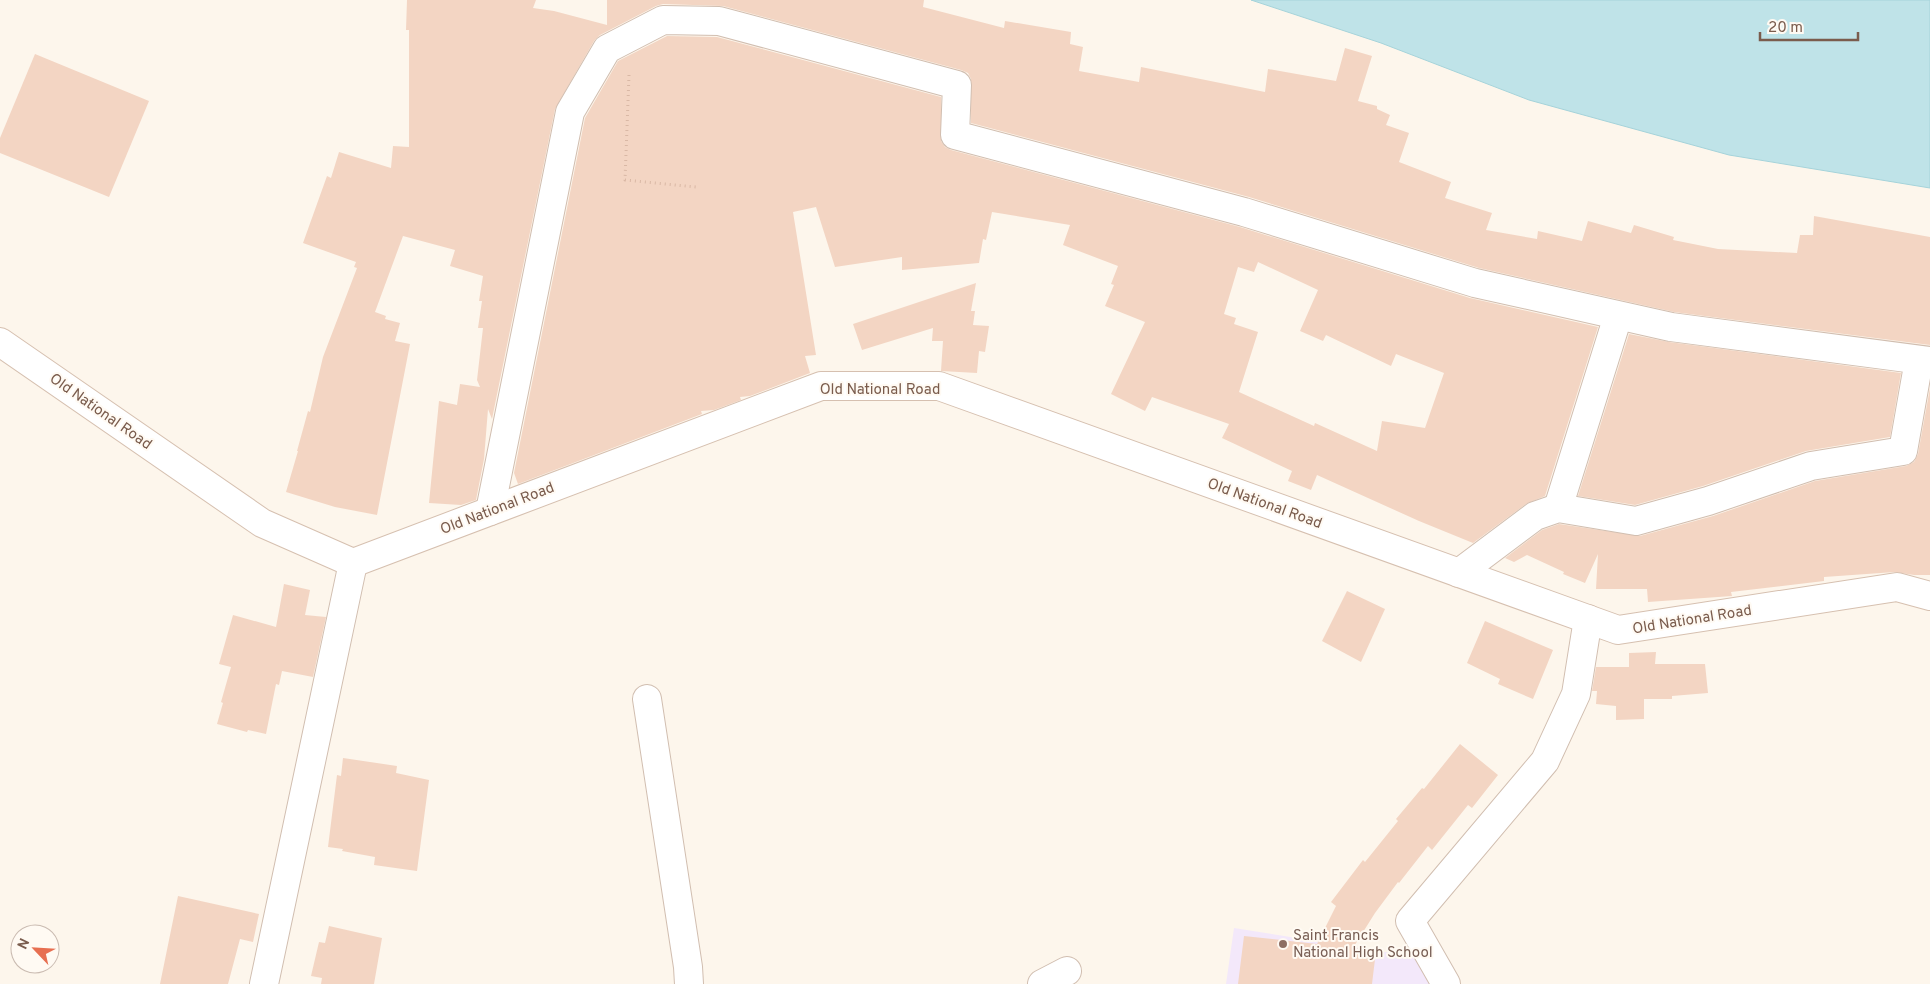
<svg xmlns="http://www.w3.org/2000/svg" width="1930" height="984" font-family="Overpass,sans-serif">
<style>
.education{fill:#f3e8fa}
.water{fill:#bfe3e8;stroke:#a5d3da}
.building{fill:#f3d5c3;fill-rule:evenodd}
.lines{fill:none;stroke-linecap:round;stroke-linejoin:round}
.street-casing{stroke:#d1beb0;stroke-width:30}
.secondary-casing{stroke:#d6c0b0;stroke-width:30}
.path{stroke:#d9b8a5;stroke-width:3;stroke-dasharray:1 4;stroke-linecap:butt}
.street{stroke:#fff;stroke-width:28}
.secondary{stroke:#fff;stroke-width:28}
.education-dot{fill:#8d6e63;stroke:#fffaf3;stroke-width:2}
.labels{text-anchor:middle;stroke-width:4;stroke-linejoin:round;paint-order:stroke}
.street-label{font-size:15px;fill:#7a5c4d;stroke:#fffaf3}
.education-label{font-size:15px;fill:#785e54;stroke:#fffaf3;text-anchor:start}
</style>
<rect width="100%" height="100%" fill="#fdf6ec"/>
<path class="education" d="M 1234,928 L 1435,960 L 1431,984 L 1226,984 Z"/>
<path class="water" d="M 1251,0 L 1930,0 L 1930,188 L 1729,155 L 1529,100 L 1381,43 Z"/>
<g class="building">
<path d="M 407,0 L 536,0 L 533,8 L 554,11 L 607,25 L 607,0 L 924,0 L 923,7 L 1004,28 L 1005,21 L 1071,32 L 1070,44 L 1083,47 L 1079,71 L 1139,82 L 1141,67 L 1265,92 L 1268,69 L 1336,81 L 1345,48 L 1372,56 L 1358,101 L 1377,106 L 1377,109 L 1390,115 L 1386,125 L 1409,133 L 1399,162 L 1451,182 L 1445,198 L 1492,213 L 1486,230 L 1537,239 L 1538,231 L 1582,241 L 1588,221 L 1631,233 L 1634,225 L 1674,237 L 1673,240 L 1718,249 L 1797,253 L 1800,235 L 1813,235 L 1814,216 L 1930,237 L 1930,345 L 1674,312 L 1479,268 L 1249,197 L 971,123 L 971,79 L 968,73 L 961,70 L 723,6 L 663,4 L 656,6 L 600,35 L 594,41 L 555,109 L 492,419 L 488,409 L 484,459 L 476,500 L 461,505 L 429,503 L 439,401 L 457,405 L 460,384 L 480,387 L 477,380 L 483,328 L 478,328 L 482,301 L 479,301 L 483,276 L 450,266 L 455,250 L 403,236 L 375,312 L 386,316 L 385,319 L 400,323 L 395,341 L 410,344 L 377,515 L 335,507 L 286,492 L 298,451 L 297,451 L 308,411 L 310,412 L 323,357 L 357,268 L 354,267 L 356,262 L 303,243 L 327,176 L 331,178 L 339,152 L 391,168 L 393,146 L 409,147 L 409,30 L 406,30 Z"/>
<path d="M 667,36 L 717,37 L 941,97 L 941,141 L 945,147 L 951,150 L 1240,227 L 1470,298 L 1598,327 L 1545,496 L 1526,504 L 1473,543 L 1419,521 L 1317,475 L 1311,490 L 1288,481 L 1292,471 L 1222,438 L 1229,424 L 1152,397 L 1145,411 L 1111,394 L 1145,322 L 1105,306 L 1114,285 L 1111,284 L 1118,266 L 1063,245 L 1070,225 L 992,212 L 986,240 L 983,239 L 979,263 L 902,270 L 902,257 L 835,267 L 816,207 L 793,212 L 816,355 L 805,356 L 810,373 L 750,396 L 740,397 L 741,400 L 714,410 L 701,411 L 702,414 L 518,484 L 514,473 L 585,118 L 618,61 ZM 1258,262 L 1318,290 L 1300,331 L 1323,341 L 1326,335 L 1391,366 L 1396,354 L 1444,373 L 1425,428 L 1382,421 L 1377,451 L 1315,423 L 1314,426 L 1239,392 L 1258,332 L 1234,324 L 1236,318 L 1224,314 L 1238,267 L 1254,272 Z"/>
<path d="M 35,54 L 149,101 L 109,197 L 0,153 L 0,138 Z"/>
<path d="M 976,283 L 971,311 L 975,311 L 973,325 L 989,326 L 985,352 L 979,351 L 977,373 L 941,371 L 943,341 L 932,341 L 933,328 L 862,350 L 853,324 Z"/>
<path d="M 1629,334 L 1669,342 L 1901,373 L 1890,437 L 1806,451 L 1703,486 L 1635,505 L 1578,496 Z"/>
<path d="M 1930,388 L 1930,575 L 1914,575 L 1895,572 L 1824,577 L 1824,581 L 1731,592 L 1732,596 L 1648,602 L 1647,589 L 1596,589 L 1598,554 L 1585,583 L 1563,574 L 1564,572 L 1527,555 L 1514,562 L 1505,558 L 1542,530 L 1559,524 L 1640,536 L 1713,516 L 1815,481 L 1906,466 L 1914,462 L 1918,454 Z"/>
<path d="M 284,584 L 310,590 L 305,615 L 326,617 L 313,677 L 282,671 L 279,685 L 276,684 L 266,734 L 248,730 L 247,732 L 217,724 L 223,703 L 221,702 L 231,667 L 219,664 L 233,615 L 276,627 Z"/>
<path d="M 1347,591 L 1385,609 L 1361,662 L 1322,641 Z"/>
<path d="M 1485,621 L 1553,650 L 1533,699 L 1498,684 L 1500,679 L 1467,663 Z"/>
<path d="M 1656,652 L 1655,664 L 1705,664 L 1708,693 L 1672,696 L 1672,699 L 1644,699 L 1644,719 L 1616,720 L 1616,706 L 1596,704 L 1597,691 L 1592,691 L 1596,667 L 1629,667 L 1629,653 Z"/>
<path d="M 1460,744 L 1498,775 L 1472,808 L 1468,805 L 1432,850 L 1428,846 L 1399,883 L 1398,882 L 1375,913 L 1353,948 L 1376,951 L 1372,984 L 1238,984 L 1244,936 L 1317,944 L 1336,906 L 1331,902 L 1363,860 L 1365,862 L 1398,821 L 1396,819 L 1422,788 L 1424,789 Z"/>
<path d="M 343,758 L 397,766 L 396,773 L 429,780 L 417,871 L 374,865 L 375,857 L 342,851 L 343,849 L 328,847 L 337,775 L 341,776 Z"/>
<path d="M 178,896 L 259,914 L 253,942 L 240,939 L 228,984 L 160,984 Z"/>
<path d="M 329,926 L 382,938 L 374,984 L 321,984 L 322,978 L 311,976 L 319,942 L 325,943 Z"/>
</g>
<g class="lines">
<g class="street-casing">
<g id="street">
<path d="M 1558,508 L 1618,316"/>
<path d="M 490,511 L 570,112 L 607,49 L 663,20 L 719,21 L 957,85 L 955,135 L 1244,212 L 1475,283 L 1671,327 L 1930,361"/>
<path d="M 1459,573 L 1535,516 L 1558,508 L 1636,521 L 1708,501 L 1811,466 L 1903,451 L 1919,360"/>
<path d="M 647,699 L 688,967 L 689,984"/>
<path d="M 264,984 L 353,563"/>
<path d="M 1042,984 L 1067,971"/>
<path d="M 1446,984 L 1410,921 L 1545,761 L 1576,694 L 1588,619"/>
</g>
</g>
<g class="secondary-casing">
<path id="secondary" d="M 0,342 L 262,523 L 353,563 L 821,386 L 939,386 L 1618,630 L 1897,587 L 1930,596"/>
</g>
<path class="path" d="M 629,75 L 625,180 L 696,187"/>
<use href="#street" class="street"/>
<use href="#secondary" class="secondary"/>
</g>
<circle class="education-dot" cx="1283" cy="944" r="5"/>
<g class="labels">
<g class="street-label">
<text x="880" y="394">Old National Road</text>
<text transform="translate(101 411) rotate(35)" y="5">Old National Road</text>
<text transform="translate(1265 503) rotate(20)" y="5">Old National Road</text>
<text transform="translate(497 508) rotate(-21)" y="5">Old National Road</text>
<text transform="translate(1692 619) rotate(-9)" y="5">Old National Road</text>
</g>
<g class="education-label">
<text x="1293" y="940">Saint Francis<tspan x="1293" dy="17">National High School</tspan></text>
</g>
</g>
<g transform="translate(35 949) rotate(295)"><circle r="24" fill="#fffaf3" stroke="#cabbb1"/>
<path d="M0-4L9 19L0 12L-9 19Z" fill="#e76f51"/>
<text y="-8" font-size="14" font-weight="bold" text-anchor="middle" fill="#7a5c4d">N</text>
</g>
<path d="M1760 32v8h98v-8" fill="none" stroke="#7a5c4d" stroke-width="2.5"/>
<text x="1768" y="32" font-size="15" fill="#7a5c4d" stroke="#fffaf3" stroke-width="4" paint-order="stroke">20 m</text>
</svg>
